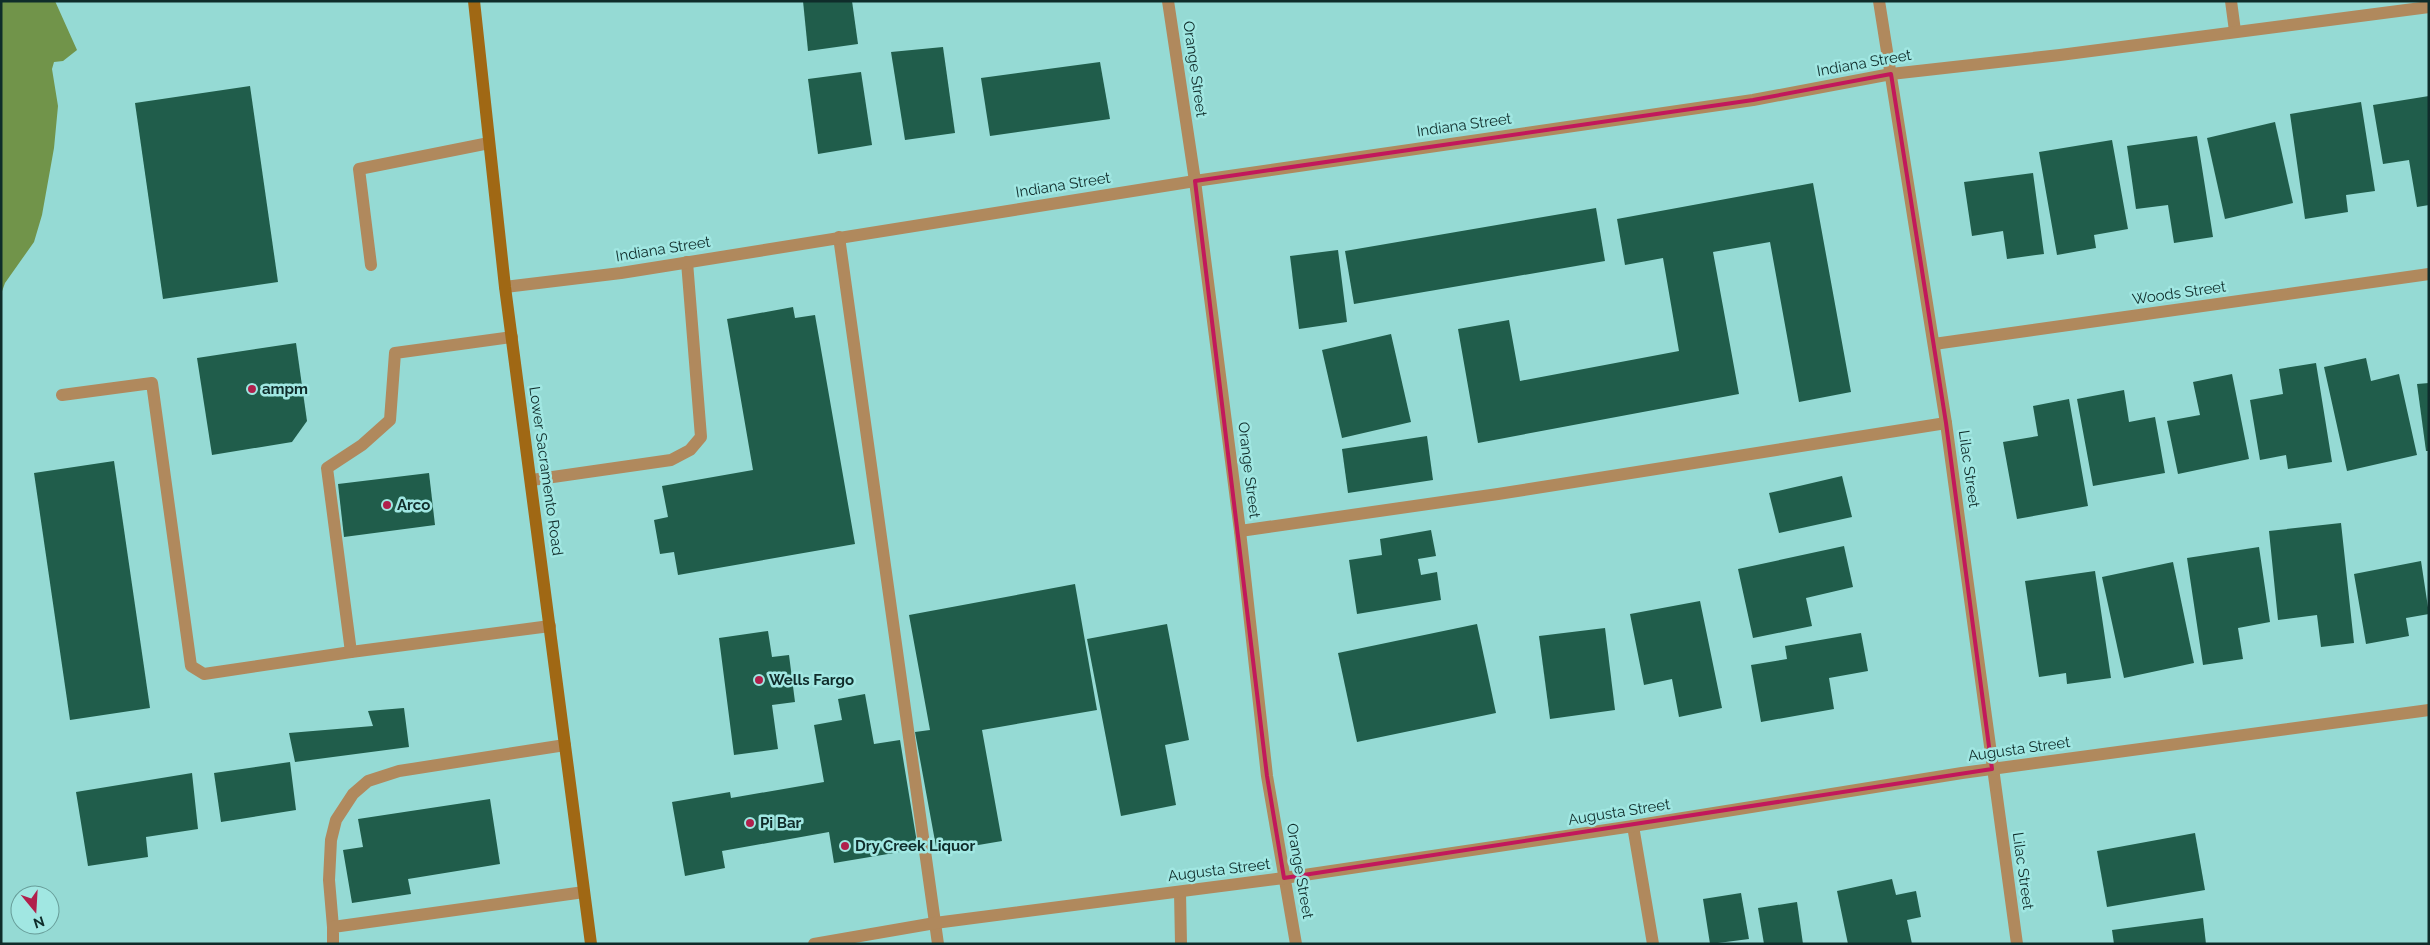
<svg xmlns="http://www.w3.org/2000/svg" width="2430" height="945" font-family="Raleway,sans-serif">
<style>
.water{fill:#71944a}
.building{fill:#205d4b}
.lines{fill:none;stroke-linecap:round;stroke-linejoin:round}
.service{stroke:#b0895d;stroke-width:12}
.minor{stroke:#b0895d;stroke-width:12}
.secondary{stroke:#a06814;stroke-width:12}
.marked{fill:none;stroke:#c2185b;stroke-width:4;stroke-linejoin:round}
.poi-dot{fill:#b1204c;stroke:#a1e7e2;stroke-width:2}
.labels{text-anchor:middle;stroke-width:5;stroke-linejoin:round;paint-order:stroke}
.street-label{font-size:15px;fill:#0f2c2a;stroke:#a1e7e2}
.poi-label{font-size:15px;font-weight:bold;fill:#0f2c2a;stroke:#a1e7e2;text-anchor:start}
</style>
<rect width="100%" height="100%" fill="#95dad4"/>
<path class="water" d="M 1,1 L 55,1 L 77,50 L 63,61 L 54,62 L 52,69 L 58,106 L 54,148 L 42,215 L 34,242 L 5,283 L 1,294 Z"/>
<g class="building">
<path d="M 803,1 L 852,1 L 858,44 L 808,51 Z"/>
<path d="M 943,47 L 955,133 L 905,140 L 891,52 Z"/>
<path d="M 1100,62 L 1110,119 L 990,136 L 981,78 Z"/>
<path d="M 861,72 L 872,145 L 818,154 L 808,79 Z"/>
<path d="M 250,86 L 278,282 L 163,299 L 135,103 Z"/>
<path d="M 2429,96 L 2429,205 L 2417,207 L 2409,160 L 2383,164 L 2373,105 Z"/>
<path d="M 2361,102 L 2375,191 L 2346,195 L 2348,212 L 2305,219 L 2290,114 Z"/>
<path d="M 2275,122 L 2293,203 L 2225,219 L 2207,138 Z"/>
<path d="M 2197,136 L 2213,237 L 2174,243 L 2168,205 L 2136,209 L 2127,146 Z"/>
<path d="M 2112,140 L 2128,229 L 2094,235 L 2096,248 L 2057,255 L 2039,152 Z"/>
<path d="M 2033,173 L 2044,254 L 2007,259 L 2003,231 L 1972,236 L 1964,182 Z"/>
<path d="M 1813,183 L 1851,392 L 1799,402 L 1770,242 L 1713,252 L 1739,394 L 1478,443 L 1458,329 L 1509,320 L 1520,381 L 1679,351 L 1663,258 L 1625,265 L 1617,219 Z"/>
<path d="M 1596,208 L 1605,261 L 1354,304 L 1345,251 Z"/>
<path d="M 1338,250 L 1347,322 L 1299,329 L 1290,256 Z"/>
<path d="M 793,307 L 795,318 L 815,315 L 855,544 L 678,575 L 674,552 L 660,554 L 654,520 L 668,517 L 662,486 L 753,470 L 727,319 Z"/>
<path d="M 1391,334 L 1411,422 L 1342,438 L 1322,350 Z"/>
<path d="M 296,343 L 307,421 L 292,442 L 212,455 L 197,358 Z"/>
<path d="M 2366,358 L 2371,381 L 2399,374 L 2417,455 L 2347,471 L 2324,367 Z"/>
<path d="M 2316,363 L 2332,462 L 2288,469 L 2286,455 L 2260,460 L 2250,400 L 2283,394 L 2279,369 Z"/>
<path d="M 2232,374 L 2249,459 L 2178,474 L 2167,421 L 2200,415 L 2193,382 Z"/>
<path d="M 2429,383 L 2429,451 L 2426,451 L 2417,384 Z"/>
<path d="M 2124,390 L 2129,422 L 2155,417 L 2165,473 L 2093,486 L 2077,399 Z"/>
<path d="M 2069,399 L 2088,506 L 2017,519 L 2003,442 L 2038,436 L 2033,406 Z"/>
<path d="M 1427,436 L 1433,480 L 1348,493 L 1342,449 Z"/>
<path d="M 114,461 L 150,708 L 70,720 L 34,473 Z"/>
<path d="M 429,473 L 435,525 L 344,537 L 338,484 Z"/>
<path d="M 1842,476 L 1852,517 L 1779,533 L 1769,493 Z"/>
<path d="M 2341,523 L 2354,643 L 2321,647 L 2317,615 L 2278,620 L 2269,531 Z"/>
<path d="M 1431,530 L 1436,556 L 1418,559 L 1421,575 L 1437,572 L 1441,600 L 1357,614 L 1349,560 L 1382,555 L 1380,539 Z"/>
<path d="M 1844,546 L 1853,587 L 1806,598 L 1812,626 L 1753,638 L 1738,569 Z"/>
<path d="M 2259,547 L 2270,622 L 2238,628 L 2243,659 L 2203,665 L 2187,558 Z"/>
<path d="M 2421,561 L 2429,614 L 2406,618 L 2409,636 L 2366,644 L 2354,574 Z"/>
<path d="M 2173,562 L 2194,663 L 2124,678 L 2102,577 Z"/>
<path d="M 2095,571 L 2111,678 L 2067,684 L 2066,673 L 2039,677 L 2025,581 Z"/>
<path d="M 1075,584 L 1097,710 L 982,730 L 1002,841 L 937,852 L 915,732 L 930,730 L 909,615 Z"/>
<path d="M 1700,601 L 1722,708 L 1679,717 L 1672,679 L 1644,685 L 1630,614 Z"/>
<path d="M 1167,624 L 1189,740 L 1165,745 L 1176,805 L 1121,816 L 1087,639 Z"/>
<path d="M 1477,624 L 1496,713 L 1357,742 L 1338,653 Z"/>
<path d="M 1605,628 L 1615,710 L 1550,719 L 1539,636 Z"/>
<path d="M 768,631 L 772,657 L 789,655 L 795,702 L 772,705 L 778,749 L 734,755 L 719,638 Z"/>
<path d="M 1861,633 L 1868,671 L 1829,678 L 1834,709 L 1761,722 L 1751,665 L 1787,659 L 1785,646 Z"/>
<path d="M 865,694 L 874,744 L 900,740 L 918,849 L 834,863 L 829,832 L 722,851 L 725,868 L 685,876 L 672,802 L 730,792 L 731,798 L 824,782 L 814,725 L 842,720 L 838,699 Z"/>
<path d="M 404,708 L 409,747 L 295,762 L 289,733 L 373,726 L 368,711 Z"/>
<path d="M 290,762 L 296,810 L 221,822 L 214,773 Z"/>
<path d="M 192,773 L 198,829 L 146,837 L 148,857 L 88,866 L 76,792 Z"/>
<path d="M 490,799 L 500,864 L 408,879 L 411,894 L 352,903 L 343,850 L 363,847 L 358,819 Z"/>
<path d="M 2195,833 L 2205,890 L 2107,907 L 2097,851 Z"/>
<path d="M 1892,879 L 1896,895 L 1916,891 L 1921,917 L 1907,920 L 1912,944 L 1848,944 L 1837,891 Z"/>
<path d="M 1741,893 L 1749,939 L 1710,944 L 1703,899 Z"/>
<path d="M 1797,902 L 1803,944 L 1764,944 L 1758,908 Z"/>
<path d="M 2203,918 L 2206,944 L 2114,944 L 2112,930 Z"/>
</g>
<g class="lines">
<g class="service">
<path d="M 2231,1 L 2235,31"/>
<path d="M 839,237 L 938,944"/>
<path d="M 371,265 L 359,169 L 489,143"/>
<path d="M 512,337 L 395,353 L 390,420 L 362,445 L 327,468 L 351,652 L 550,626"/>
<path d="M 62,395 L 152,383 L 191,666 L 204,674 L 351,652"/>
<path d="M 532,480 L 671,460 L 690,450 L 701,437 L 687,262"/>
<path d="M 1240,531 L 1498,494 L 1946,423"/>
<path d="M 1633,826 L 1653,944"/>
<path d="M 1180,892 L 1181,944"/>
<path d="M 333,927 L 329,880 L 331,840 L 336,820 L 353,794 L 368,781 L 399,771 L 565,745"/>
<path d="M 333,944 L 333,927 L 584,892"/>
</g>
<g class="minor">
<path d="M 1168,1 L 1195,181 L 1240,531 L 1267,776 L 1296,944"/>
<path d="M 1879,1 L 1946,423 L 2017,944"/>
<path d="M 505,287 L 621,273 L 1195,181 L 1753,100 L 1891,74 L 2060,55 L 2429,7"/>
<path d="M 1934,344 L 2429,274"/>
<path d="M 814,944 L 935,923 L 1284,878 L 1633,826 L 1962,773 L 2429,710"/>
</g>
<path class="secondary" d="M 474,1 L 505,287 L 591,944"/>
</g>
<path class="marked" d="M 1891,74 L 1946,423 L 1992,769 L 1284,878 L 1267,776 L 1195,181 L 1753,100 Z"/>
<g class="poi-dot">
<circle cx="252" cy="389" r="5"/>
<circle cx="387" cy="505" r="5"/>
<circle cx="759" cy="680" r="5"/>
<circle cx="750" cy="823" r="5"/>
<circle cx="845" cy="846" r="5"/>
</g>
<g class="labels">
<g class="street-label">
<text transform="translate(1864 63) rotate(-10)" y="5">Indiana Street</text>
<text transform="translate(1195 69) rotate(82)" y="5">Orange Street</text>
<text transform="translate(1464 125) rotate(-8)" y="5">Indiana Street</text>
<text transform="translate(1063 185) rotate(-9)" y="5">Indiana Street</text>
<text transform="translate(663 249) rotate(-9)" y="5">Indiana Street</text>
<text transform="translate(2179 293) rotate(-8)" y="5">Woods Street</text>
<text transform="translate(1969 469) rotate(82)" y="5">Lilac Street</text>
<text transform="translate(1249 470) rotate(83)" y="5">Orange Street</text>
<text transform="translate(546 471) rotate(82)" y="5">Lower Sacramento Road</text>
<text transform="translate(2019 749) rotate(-8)" y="5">Augusta Street</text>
<text transform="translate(1619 812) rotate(-9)" y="5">Augusta Street</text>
<text transform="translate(1219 870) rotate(-7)" y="5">Augusta Street</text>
<text transform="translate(1300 871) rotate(80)" y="5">Orange Street</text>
<text transform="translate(2023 871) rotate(82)" y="5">Lilac Street</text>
</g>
<g class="poi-label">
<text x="262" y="394">ampm</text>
<text x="397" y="510">Arco</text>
<text x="769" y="685">Wells Fargo</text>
<text x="760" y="828">Pi Bar</text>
<text x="855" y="851">Dry Creek Liquor</text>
</g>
</g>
<rect width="2430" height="945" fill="none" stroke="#0f2c2a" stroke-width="5"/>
<g transform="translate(35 910) rotate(162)"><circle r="24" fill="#a1e7e2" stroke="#679c98"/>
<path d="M0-4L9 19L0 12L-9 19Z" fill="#b1204c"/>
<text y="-8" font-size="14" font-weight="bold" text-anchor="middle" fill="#0f2c2a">N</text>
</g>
</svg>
